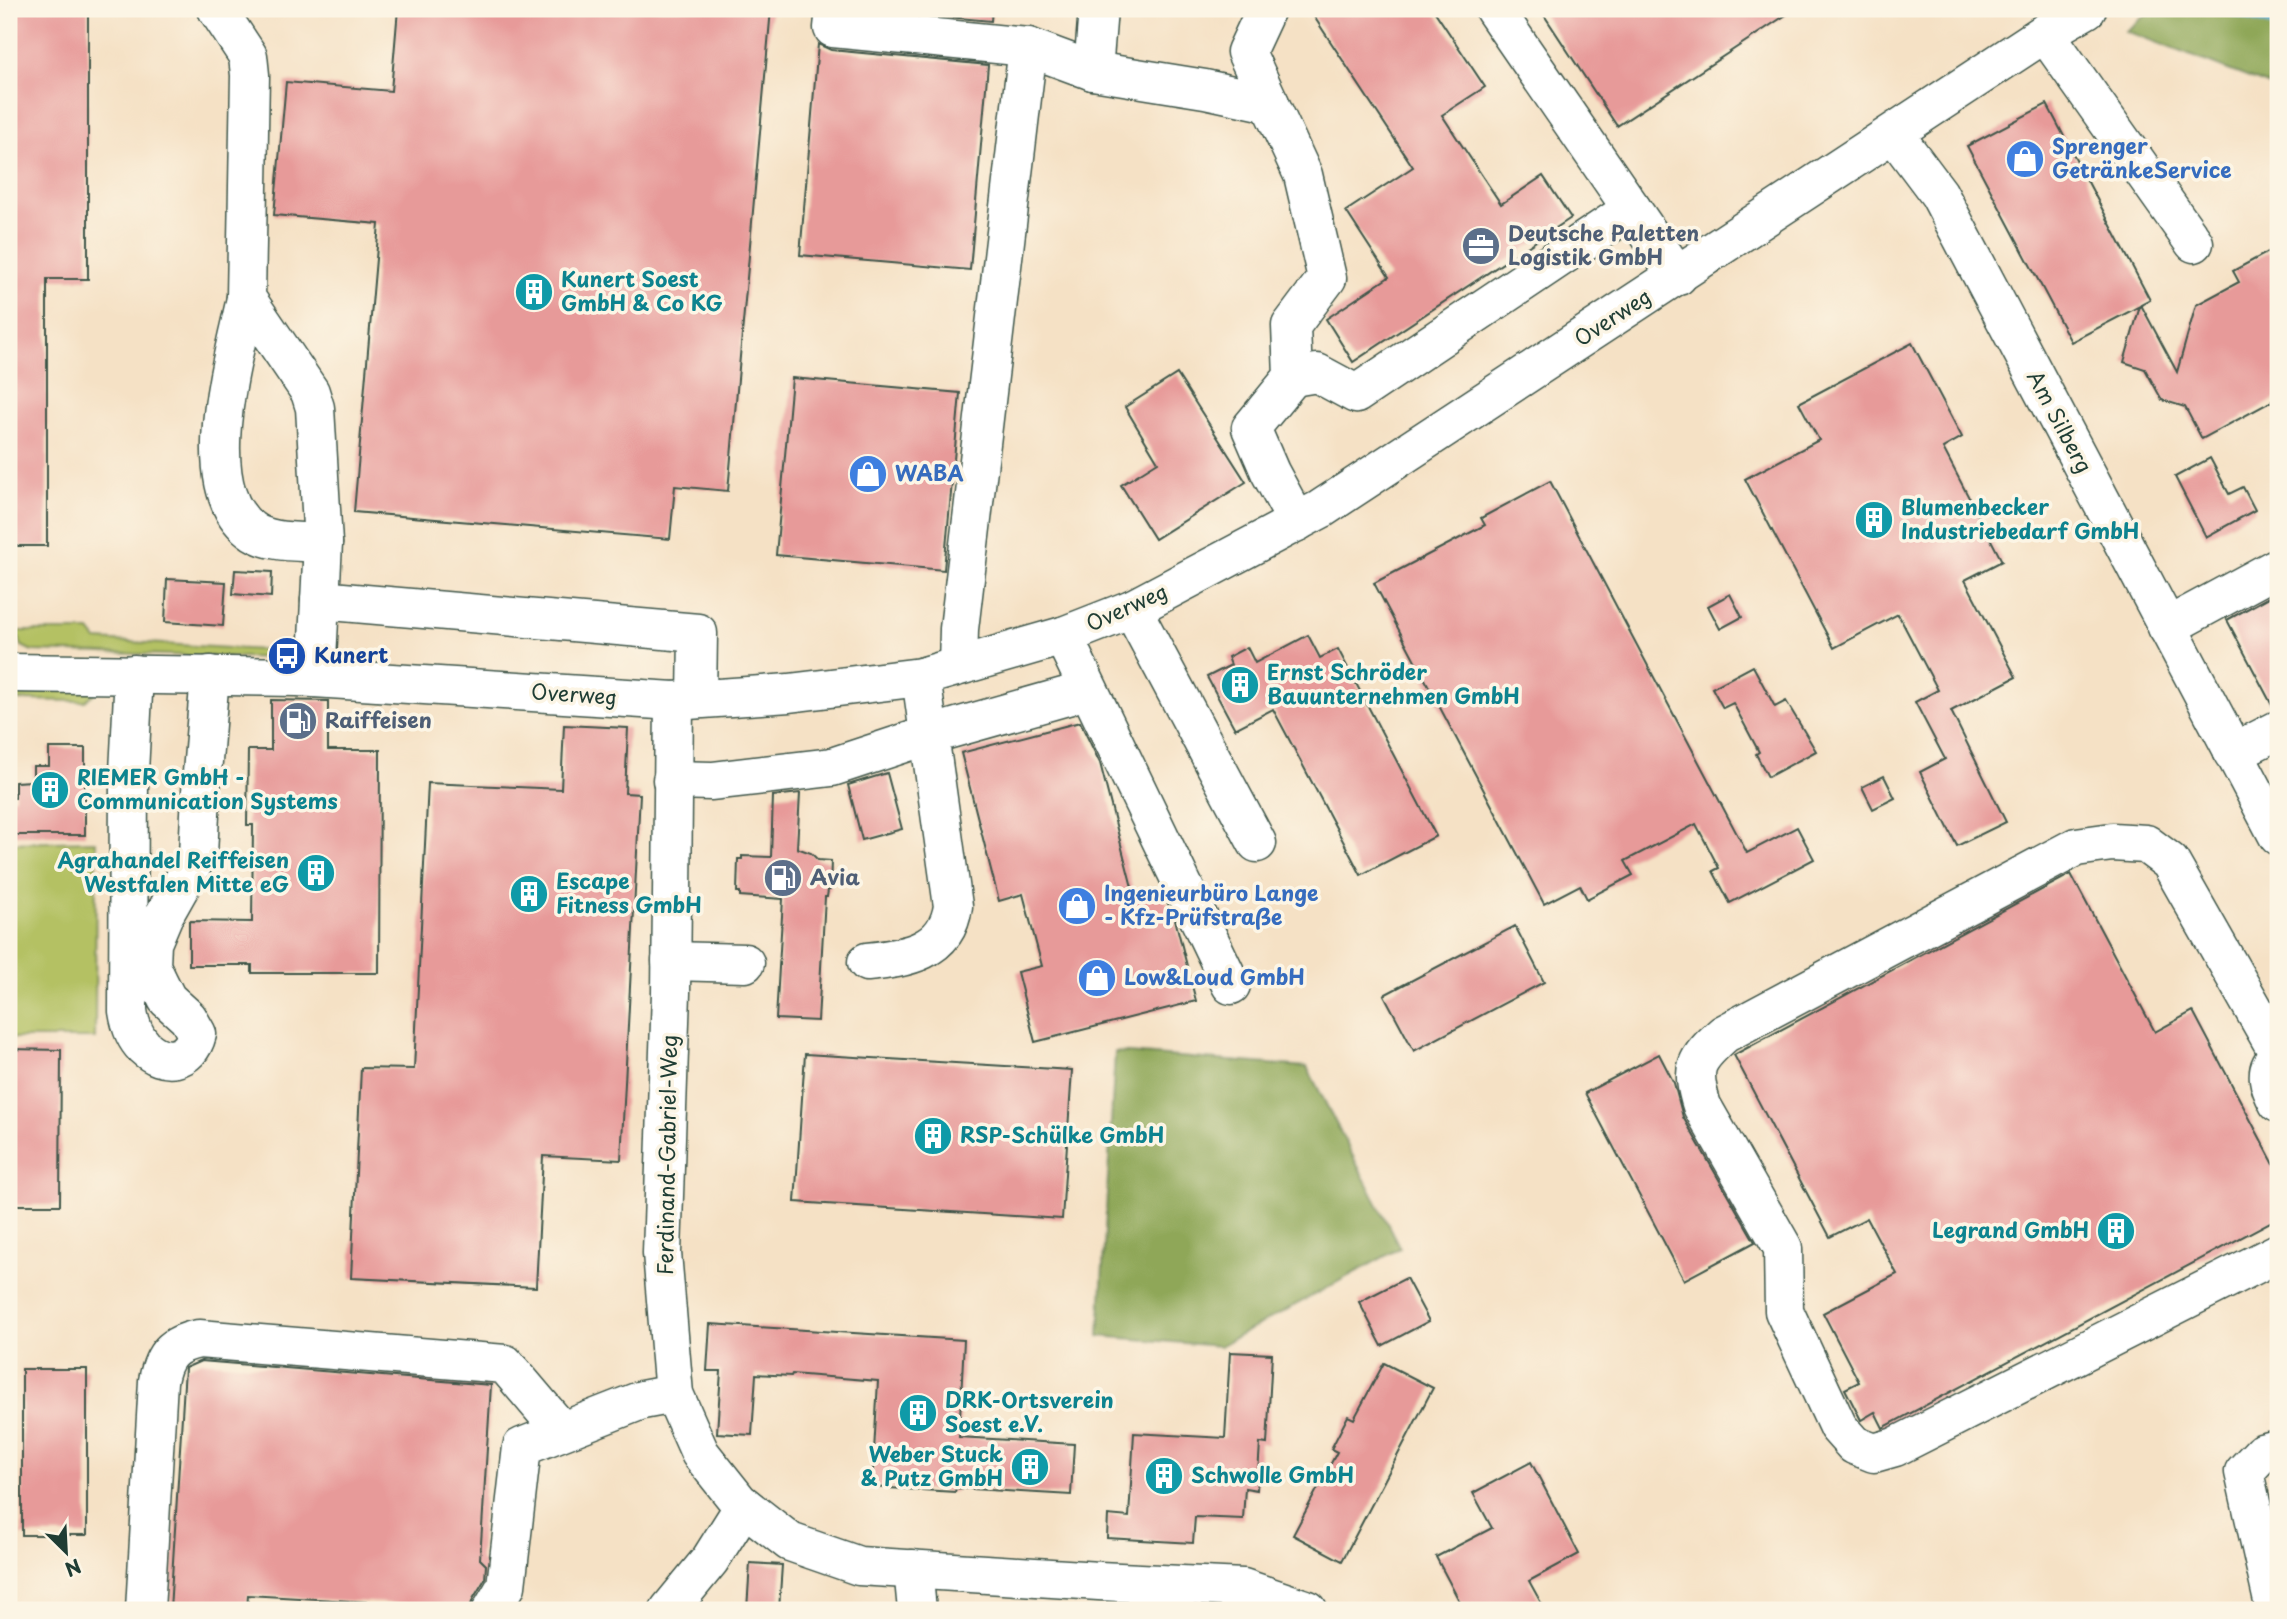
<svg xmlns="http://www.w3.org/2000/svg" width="2287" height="1619" font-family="'Playpen Sans',sans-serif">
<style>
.green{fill:#b4c163;stroke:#6a7f4c;stroke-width:2}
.forest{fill:#8fa759;stroke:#577246;stroke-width:2}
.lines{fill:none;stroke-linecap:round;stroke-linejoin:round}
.stream{stroke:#6fbbe8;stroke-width:9}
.building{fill:#e79a99}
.minor-casing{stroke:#3f564a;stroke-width:41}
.minor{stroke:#fff;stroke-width:38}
.labels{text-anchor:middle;stroke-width:7;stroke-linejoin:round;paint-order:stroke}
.shop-label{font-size:21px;font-weight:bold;fill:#366cbe;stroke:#fcf5e5;text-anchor:start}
.service-label{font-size:21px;font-weight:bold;fill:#4e5e75;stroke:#fcf5e5;text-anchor:start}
.culture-label{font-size:21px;font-weight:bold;fill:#0d838f;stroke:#fcf5e5;text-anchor:start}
.street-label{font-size:21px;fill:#1f3d34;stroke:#fcf5e5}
.transit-label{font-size:21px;font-weight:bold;fill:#164399;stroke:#fcf5e5;text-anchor:start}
</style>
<rect width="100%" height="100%" fill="#fcf5e5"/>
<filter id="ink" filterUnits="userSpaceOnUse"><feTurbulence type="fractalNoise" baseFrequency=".0143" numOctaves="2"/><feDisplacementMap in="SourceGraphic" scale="14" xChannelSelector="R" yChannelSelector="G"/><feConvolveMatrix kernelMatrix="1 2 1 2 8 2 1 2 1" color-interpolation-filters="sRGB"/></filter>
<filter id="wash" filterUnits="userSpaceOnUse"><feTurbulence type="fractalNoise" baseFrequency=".00686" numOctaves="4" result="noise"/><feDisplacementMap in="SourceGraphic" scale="28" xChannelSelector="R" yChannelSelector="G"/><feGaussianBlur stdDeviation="1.57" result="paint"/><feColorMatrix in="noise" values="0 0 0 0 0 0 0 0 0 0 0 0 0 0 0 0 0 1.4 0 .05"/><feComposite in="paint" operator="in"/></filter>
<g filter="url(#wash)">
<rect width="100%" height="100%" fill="#f5e1c5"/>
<g class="green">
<path d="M 16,631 L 90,631 L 97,640 L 296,652 L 290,657 L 279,658 L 32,651 L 22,646 Z"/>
<path d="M 9,682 L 102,687 L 85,701 L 9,700 Z"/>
<path d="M 96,841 L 95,1038 L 9,1038 L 9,843 Z"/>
</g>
<g class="forest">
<path d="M 2153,9 L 2278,9 L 2278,89 L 2126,31 Z"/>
<path d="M 1115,1052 L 1307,1067 L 1400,1248 L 1220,1346 L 1099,1336 Z"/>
</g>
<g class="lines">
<path class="stream" d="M 2222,9 L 2278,24"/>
</g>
<g id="blocks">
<g class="building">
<path d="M 9,9 L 88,9 L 88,279 L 47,279 L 47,546 L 9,546 Z"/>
<path d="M 398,9 L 771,9 L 728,491 L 675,486 L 670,539 L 354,512 L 379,224 L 274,215 L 286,82 L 391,91 Z"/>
<path d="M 861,9 L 992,9 L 991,21 Z"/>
<path d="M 1309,9 L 1433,9 L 1485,87 L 1442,115 L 1457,138 L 1501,204 L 1543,176 L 1571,218 L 1353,362 L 1326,319 L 1389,277 L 1346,211 L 1413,167 Z"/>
<path d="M 1540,9 L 1795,9 L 1617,126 Z"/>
<path d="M 818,44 L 831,50 L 988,65 L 970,270 L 800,255 Z"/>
<path d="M 2047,104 L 2150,300 L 2141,305 L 2177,372 L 2196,305 L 2239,282 L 2233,271 L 2272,250 L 2278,263 L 2278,398 L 2202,439 L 2185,407 L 2162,400 L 2145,369 L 2124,362 L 2140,306 L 2071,342 L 1967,146 Z"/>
<path d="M 1912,343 L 1962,437 L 1943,448 L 2002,561 L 1965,580 L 2016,677 L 1951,711 L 2006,822 L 1957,846 L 1920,772 L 1945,759 L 1915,702 L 1938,690 L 1898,614 L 1834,648 L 1745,479 L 1819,440 L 1799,403 Z"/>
<path d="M 1177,374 L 1246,482 L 1155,539 L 1121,485 L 1158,462 L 1125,407 Z"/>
<path d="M 792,378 L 960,393 L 944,570 L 776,555 Z"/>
<path d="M 2210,458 L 2229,494 L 2243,487 L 2255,510 L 2206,537 L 2175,477 Z"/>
<path d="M 1550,481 L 1747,853 L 1797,827 L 1814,859 L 1730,903 L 1713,871 L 1719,868 L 1696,824 L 1625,861 L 1633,875 L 1587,899 L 1580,885 L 1544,904 L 1374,583 L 1485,525 L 1481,518 Z"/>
<path d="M 235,570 L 272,572 L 271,597 L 233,594 Z"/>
<path d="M 167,579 L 226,582 L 223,626 L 165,622 Z"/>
<path d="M 2278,592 L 2278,708 L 2274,709 L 2227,620 Z"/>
<path d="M 1730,594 L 1742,617 L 1720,629 L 1708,606 Z"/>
<path d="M 1308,635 L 1320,658 L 1338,649 L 1436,836 L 1361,875 L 1273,709 L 1235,729 L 1207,677 L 1231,665 L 1228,657 L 1247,647 L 1255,663 Z"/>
<path d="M 1753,666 L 1775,707 L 1786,701 L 1816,751 L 1768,777 L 1756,754 L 1759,752 L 1733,703 L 1723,708 L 1712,688 Z"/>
<path d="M 271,700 L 328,701 L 328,750 L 380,750 L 379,973 L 252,973 L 252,965 L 189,965 L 189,921 L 252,922 L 253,825 L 247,825 L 248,750 L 271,750 Z"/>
<path d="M 1080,722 L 1100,763 L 1135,899 L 1162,892 L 1175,919 L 1196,1001 L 1035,1042 L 1017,972 L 1042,966 L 1023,894 L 999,901 L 961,753 Z"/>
<path d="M 564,725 L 628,728 L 625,793 L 640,794 L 621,1160 L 543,1156 L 536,1287 L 351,1278 L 361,1068 L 414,1069 L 428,783 L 561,789 Z"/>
<path d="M 49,748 L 85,748 L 85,835 L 9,835 L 9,798 L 15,798 L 15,782 L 33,781 L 33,766 L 49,766 Z"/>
<path d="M 887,773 L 902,829 L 862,840 L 848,785 Z"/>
<path d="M 1884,776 L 1895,798 L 1873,809 L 1862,787 Z"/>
<path d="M 800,793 L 797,848 L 811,853 L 818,860 L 831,861 L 830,890 L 828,890 L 827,897 L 825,897 L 818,1021 L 776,1019 L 783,899 L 740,896 L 740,892 L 737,892 L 738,859 L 742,859 L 742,856 L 771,857 L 773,796 Z"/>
<path d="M 2071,874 L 2155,1032 L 2193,1011 L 2278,1172 L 2278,1218 L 1883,1428 L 1875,1412 L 1861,1420 L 1845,1389 L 1859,1382 L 1823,1313 L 1897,1274 L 1867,1218 L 1830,1237 L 1734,1055 Z"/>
<path d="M 1515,926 L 1544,982 L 1414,1051 L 1384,995 Z"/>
<path d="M 9,1049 L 61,1050 L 60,1205 L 9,1205 Z"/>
<path d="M 805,1054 L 1072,1070 L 1062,1219 L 795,1202 Z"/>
<path d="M 1659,1054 L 1674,1083 L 1683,1117 L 1755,1242 L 1684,1280 L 1585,1093 Z"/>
<path d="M 1406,1278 L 1429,1321 L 1382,1346 L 1359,1302 Z"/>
<path d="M 710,1324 L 964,1340 L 959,1437 L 1074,1444 L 1071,1495 L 956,1488 L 955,1492 L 872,1487 L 878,1381 L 792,1374 L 791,1376 L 756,1374 L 752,1435 L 717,1433 L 721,1371 L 707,1371 Z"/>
<path d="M 1230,1352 L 1272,1354 L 1267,1444 L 1260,1443 L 1257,1490 L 1245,1488 L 1243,1519 L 1195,1517 L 1193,1543 L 1107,1538 L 1108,1515 L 1129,1517 L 1134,1433 L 1225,1438 Z"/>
<path d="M 201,1361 L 491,1385 L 480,1559 L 486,1565 L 485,1579 L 473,1599 L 470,1608 L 248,1595 L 247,1610 L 170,1610 L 185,1368 Z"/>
<path d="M 1384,1363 L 1433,1388 L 1342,1561 L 1293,1535 L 1337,1452 L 1331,1449 L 1348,1416 L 1354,1419 Z"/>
<rect x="22" y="1369" width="65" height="166"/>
<path d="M 1531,1462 L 1579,1554 L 1529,1581 L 1545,1610 L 1464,1610 L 1436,1557 L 1492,1528 L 1473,1493 Z"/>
<path d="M 750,1563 L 782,1565 L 779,1610 L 747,1610 Z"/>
</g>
</g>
</g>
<g filter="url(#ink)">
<use href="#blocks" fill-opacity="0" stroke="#3f564a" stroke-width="2"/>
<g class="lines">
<g class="minor-casing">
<g id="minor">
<path d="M 217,9 L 248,56 L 250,75 L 246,298 L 310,392 L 315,408 L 323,543 L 316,678"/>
<path d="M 835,9 L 833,28 L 1028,47 L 1093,71 L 1205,89 L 1270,103"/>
<path d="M 1266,9 L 1246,52 L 1303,175 L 1327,278 L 1291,326 L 1293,377 L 1251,428 L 1270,472 L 1297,522"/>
<path d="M 1494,9 L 1678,276"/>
<path d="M 2045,33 L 2194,243"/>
<path d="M 1093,71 L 1098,9"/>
<path d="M 1894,134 L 1939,194 L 2278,836"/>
<path d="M 246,298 C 234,357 194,485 250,529 C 268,544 301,541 323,543"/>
<path d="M 1293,377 L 1317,373 L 1356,394 L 1632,209"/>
<path d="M 320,600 L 698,633 L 697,699"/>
<path d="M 1132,609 L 1257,843"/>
<path d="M 2167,627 L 2278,567"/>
<path d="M 1063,636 L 1231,985"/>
<path d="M 958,666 L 959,629 L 1028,47"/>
<path d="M 9,673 L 298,677 L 674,701 L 789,693 L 921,677 L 1063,636 L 1132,609 L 1321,509 L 2045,33 L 2087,9"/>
<path d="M 134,674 L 129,772 L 128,1011 C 130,1024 134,1037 144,1047 C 164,1066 190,1062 197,1034 L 188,1018 L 167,999 L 158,981 L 151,966 L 152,943 L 163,917 L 198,855 L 202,773 L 210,675"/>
<path d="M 674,701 L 671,993 L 662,1253 L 674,1394 L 700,1453 L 739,1502 L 790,1542 L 859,1566 L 1099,1581 L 1243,1588 L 1308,1610"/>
<path d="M 2233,753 L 2278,730"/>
<path d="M 672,780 L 712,781 L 832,767 L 929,735 L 1067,696 L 1087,688"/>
<path d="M 671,961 L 745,963"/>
<path d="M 867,962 C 906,958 947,952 953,906 L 921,677"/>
<path d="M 2278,1052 L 2170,862 L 2146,844 L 2112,842 L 2076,847 L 1724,1034 C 1695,1060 1690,1067 1702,1106 L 1783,1248 L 1784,1311 L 1838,1427 L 1854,1445 L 1874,1453 L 1895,1447 L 2278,1253"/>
<path d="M 2278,1057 C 2262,1070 2270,1088 2278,1103"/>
<path d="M 913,1569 L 917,1610"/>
<path d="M 145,1610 L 158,1381 C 163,1355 172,1344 199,1339 L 505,1364 L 561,1430"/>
<path d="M 492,1610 L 506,1586 L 522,1447 L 642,1400 L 674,1394"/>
<path d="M 669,1610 L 710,1560 L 744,1506"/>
<path d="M 2275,1610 L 2244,1472 L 2262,1453 L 2278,1449"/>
</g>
</g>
<use href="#minor" class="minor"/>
</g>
</g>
<defs>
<g id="shop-disc" transform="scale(2.0125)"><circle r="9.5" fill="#3f7fe0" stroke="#fcf5e5"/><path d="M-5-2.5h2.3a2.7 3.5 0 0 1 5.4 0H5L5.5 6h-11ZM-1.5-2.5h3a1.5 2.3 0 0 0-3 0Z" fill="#fff"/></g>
<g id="office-disc" transform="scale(2.0125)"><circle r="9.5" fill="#5c6f8a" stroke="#fcf5e5"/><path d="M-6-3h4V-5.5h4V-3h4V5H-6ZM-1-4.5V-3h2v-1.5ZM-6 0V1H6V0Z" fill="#fff"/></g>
<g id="building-disc" transform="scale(2.0125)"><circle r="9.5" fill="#0f9aa8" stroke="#fcf5e5"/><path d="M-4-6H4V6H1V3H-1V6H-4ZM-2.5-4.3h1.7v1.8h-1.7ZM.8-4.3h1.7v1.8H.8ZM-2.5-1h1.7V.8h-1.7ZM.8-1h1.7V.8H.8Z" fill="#fff"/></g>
<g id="bus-disc" transform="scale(2.0125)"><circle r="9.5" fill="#1a4fb4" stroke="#fcf5e5"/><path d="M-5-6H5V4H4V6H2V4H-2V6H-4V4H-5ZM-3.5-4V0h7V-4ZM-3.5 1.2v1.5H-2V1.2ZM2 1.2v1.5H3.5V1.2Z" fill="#fff"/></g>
<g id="fuel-disc" transform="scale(2.0125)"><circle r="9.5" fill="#5c6f8a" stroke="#fcf5e5"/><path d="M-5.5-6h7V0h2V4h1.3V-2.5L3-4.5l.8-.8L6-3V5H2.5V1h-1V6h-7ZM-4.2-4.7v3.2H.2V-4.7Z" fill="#fff"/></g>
</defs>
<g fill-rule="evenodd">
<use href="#shop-disc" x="2025" y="159"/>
<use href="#office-disc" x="1481" y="246"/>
<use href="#building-disc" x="534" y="292"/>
<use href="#shop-disc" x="868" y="474"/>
<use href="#building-disc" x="1874" y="520"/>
<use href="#bus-disc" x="287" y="656"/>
<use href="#building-disc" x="1240" y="685"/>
<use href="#fuel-disc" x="298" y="721"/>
<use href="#building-disc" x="50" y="790"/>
<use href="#building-disc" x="316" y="873"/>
<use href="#fuel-disc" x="783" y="878"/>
<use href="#building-disc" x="529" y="894"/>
<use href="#shop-disc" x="1077" y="906"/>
<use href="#shop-disc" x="1097" y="978"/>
<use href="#building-disc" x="933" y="1136"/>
<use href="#building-disc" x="2116" y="1231"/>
<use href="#building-disc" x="918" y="1413"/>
<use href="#building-disc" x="1030" y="1467"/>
<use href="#building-disc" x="1164" y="1476"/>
</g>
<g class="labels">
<g class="shop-label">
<text x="2052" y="154">Sprenger<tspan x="2052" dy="24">GetränkeService</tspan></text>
<text x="895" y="481">WABA</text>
<text x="1104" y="901">Ingenieurbüro Lange<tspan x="1104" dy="24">- Kfz-Prüfstraße</tspan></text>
<text x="1124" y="985">Low&amp;Loud GmbH</text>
</g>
<g class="service-label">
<text x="1508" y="241">Deutsche Paletten<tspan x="1508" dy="24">Logistik GmbH</tspan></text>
<text x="325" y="728">Raiffeisen</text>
<text x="810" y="885">Avia</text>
</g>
<g class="culture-label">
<text x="561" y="287">Kunert Soest<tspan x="561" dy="24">GmbH &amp; Co KG</tspan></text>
<text x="1901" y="515">Blumenbecker<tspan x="1901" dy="24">Industriebedarf GmbH</tspan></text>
<text x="1267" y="680">Ernst Schröder<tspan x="1267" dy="24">Bauunternehmen GmbH</tspan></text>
<text x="77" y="785">RIEMER GmbH -<tspan x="77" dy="24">Communication Systems</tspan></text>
<text x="289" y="868" text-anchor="end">Agrahandel Reiffeisen<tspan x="289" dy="24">Westfalen Mitte eG</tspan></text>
<text x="556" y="889">Escape<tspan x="556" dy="24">Fitness GmbH</tspan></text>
<text x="960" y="1143">RSP-Schülke GmbH</text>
<text x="2089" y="1238" text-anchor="end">Legrand GmbH</text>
<text x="945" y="1408">DRK-Ortsverein<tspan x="945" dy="24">Soest e.V.</tspan></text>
<text x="1003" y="1462" text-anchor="end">Weber Stuck<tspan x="1003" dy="24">&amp; Putz GmbH</tspan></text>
<text x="1191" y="1483">Schwolle GmbH</text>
</g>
<g class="street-label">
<text transform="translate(1613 318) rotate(-33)" y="7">Overweg</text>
<text transform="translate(2059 422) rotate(62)" y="7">Am Silberg</text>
<text transform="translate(1127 608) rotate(-24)" y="7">Overweg</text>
<text transform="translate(574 695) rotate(4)" y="7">Overweg</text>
<text transform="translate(668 1155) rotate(-89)" y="7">Ferdinand-Gabriel-Weg</text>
</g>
<g class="transit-label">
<text x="314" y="663">Kunert</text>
</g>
</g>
<rect width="2287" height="1619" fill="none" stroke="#fcf5e5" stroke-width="35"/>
<g transform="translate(66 1552) rotate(156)" stroke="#fcf5e5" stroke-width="5" paint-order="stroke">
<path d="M0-5L12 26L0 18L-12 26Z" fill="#1f3d34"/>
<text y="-10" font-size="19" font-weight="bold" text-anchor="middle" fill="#1f3d34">N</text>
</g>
</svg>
